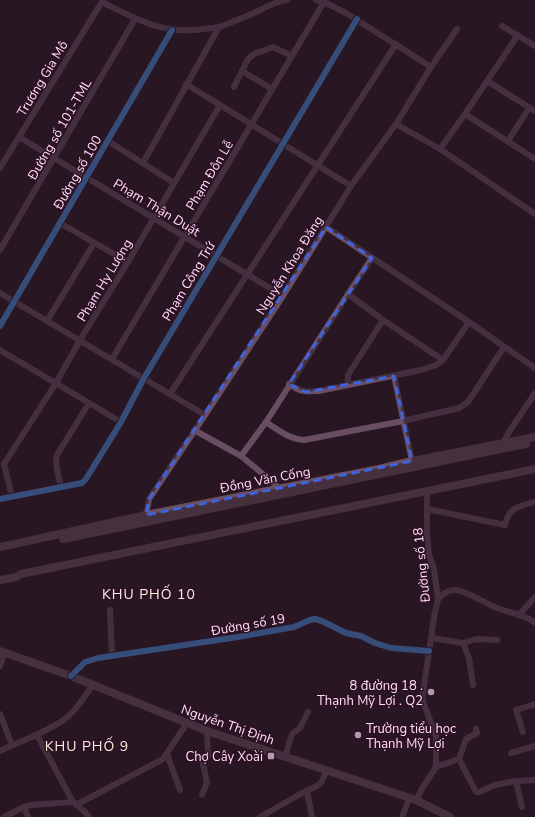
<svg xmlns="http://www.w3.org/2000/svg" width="535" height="817" font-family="'Nunito Sans',sans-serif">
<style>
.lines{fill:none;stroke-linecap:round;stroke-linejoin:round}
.minor{stroke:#684d63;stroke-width:6}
.major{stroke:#6c4e5e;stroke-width:8}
.cycleway-casing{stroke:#2e1126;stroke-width:8}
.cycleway{stroke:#468fdf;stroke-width:6}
.marked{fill:none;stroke:#3f64dd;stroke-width:3;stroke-dasharray:8 5;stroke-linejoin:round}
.poi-dot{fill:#b498ad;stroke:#2e1126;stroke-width:1.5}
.labels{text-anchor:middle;stroke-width:3;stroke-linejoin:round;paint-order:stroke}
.street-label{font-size:13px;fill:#ffdef7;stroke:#2e1126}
.poi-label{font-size:13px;fill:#ffdef7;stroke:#2e1126;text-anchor:end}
.neighbourhood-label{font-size:14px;letter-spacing:1px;fill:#ffefe0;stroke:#2e1126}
</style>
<rect width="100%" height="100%" fill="#281723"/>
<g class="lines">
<g class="minor">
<path d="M 316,0 L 324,2 L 346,13 L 431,67"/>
<path d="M 102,2 C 136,19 163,35 204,29 C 209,28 214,28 219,27 C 227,25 234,21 242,18 C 257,13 271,2 287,0"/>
<path d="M 502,26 L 535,46"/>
<path d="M 242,71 L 272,89"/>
<path d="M 487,81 L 535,111"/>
<path d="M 186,84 L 351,186"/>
<path d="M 234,87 L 248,59 L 254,54 L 273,47 L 292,56"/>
<path d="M 465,114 L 535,159"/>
<path d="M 396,124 L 440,149 L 535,214"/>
<path d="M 19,137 L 283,296"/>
<path d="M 108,141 L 174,183"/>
<path d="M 508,141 L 529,108"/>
<path d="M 440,149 L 465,114 L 518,35"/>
<path d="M 143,163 L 219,27"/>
<path d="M 0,168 L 103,0"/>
<path d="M 60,223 L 128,262"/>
<path d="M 326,227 L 469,322 L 535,368"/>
<path d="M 0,250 L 135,19"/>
<path d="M 0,293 L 205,415"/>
<path d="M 348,294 L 383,320 L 443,360"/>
<path d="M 47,321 L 94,243"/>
<path d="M 0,326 L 172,30"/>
<path d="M 0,350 L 121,422"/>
<path d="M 112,359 L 324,2"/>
<path d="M 394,376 L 412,461"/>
<path d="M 289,384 C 300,392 305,392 319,391 L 421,370 L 436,365 L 443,360 L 469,322"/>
<path d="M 348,385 L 348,375 L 383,320"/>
<path d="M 170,394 L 396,44"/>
<path d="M 266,422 C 278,430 289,439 304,440 L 403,421 L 459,408 L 468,402 L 504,347"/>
<path d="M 194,430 L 241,456 L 275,484 L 279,489"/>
<path d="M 503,443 L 509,432 L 535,393"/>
<path d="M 241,456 L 266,422 L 348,294 L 372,258"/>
<path d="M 4,464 L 56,383 L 80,340 L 128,262 L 220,105"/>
<path d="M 4,464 L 12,497"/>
<path d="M 61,487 C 59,477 54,465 57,455 L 89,403"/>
<path d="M 0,499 L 82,483 L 86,479 L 121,422 L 144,378 L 357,19"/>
<path d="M 427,509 L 505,525 C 509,507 519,506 535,502"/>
<path d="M 146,515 L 149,499 L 205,415 L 283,296 L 351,186 L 396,124 L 431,67 L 457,29"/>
<path d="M 438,599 C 442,595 447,590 454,590 C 466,590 486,604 497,608 C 510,613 525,614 535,623"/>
<path d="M 110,610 L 112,655"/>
<path d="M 519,615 L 535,597"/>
<path d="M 431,638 L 463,643 L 469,658 L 473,685"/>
<path d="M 463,643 L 476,639 L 497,640"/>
<path d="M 0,666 L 4,653"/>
<path d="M 71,676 L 85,662 L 98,658 L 238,637 L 294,627 L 310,620 L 315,619 L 322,621 L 346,633 L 361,636 L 375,643 L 391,648 L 429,651"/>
<path d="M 0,714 L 12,745"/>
<path d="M 523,732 L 516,710 L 535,704"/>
<path d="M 37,735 L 73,802 L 84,811 L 89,817"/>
<path d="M 0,751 C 21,741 45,733 65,719 C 77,710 84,697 93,685"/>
<path d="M 511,753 L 535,746"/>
<path d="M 167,754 L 180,790"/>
<path d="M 285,757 L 291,737 L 293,733 L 300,728 L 308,712"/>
<path d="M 459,759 L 476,792 L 479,792 L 495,785 L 516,781 L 522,807"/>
<path d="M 436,767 L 459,759 L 466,739 L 477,733 L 476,729"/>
<path d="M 516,781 L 535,780"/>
<path d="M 307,791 L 312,817"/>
<path d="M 202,795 L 207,782 L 203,764 C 204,760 206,759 208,755 L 207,731"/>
<path d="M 416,800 L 423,787 L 436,767 L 436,736 L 422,699 L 431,638 L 434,617 L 438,599 L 434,569 L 429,555 L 427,535 L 427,495"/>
<path d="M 76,805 L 163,759 L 187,723"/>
<path d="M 24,807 L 28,817"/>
<path d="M 4,817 L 24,807 L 31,805 L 73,802"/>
<path d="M 260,817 L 304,792 L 315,787 L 321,783 L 327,770"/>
<path d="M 402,817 L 409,799"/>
</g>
<g class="major">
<path d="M 63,539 L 526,444"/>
<path d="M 0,547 L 146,515 L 379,469 L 412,461 L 535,437"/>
<path d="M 0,580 L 16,577 L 21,574 L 535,469"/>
<path d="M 0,651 L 71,676 L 207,731 L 416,800 L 450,817"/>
</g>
<g class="cycleway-casing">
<g id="cycleway">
<path d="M 0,326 L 172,30"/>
<path d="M 0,499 L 82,483 L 86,479 L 121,422 L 144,378 L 357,19"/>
<path d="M 71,676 L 85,662 L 98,658 L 238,637 L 294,627 L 310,620 L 315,619 L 322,621 L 346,633 L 361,636 L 375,643 L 391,648 L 429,651"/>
</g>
</g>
<use href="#cycleway" class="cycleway"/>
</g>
<path d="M0 0H535V817H0ZM 326,227 L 372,258 L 289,384 L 306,392 L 394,376 L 412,461 L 146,515 L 149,499 Z" fill="#281723" fill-opacity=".55" fill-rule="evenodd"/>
<path class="marked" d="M 326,227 L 372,258 L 289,384 L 306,392 L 394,376 L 412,461 L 146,515 L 149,499 Z"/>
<g class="poi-dot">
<circle cx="431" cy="692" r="4"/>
<circle cx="358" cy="735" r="4"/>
<rect x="267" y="752" width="8" height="8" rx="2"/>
</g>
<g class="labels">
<g class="street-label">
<text transform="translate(42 78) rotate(-59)" y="5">Trương Gia Mô</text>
<text transform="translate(59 129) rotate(-60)" y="5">Đường số 101-TML</text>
<text transform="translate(77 172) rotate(-60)" y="5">Đường số 100</text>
<text transform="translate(209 175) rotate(-59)" y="5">Phạm Đôn Lễ</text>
<text transform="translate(157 207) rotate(31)" y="5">Phạm Thận Duật</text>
<text transform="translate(289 265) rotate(-58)" y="5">Nguyễn Khoa Đăng</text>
<text transform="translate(104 280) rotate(-59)" y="5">Phạm Hy Lượng</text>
<text transform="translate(188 281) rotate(-59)" y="5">Phạm Công Trứ</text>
<text transform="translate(265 479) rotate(-11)" y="5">Đồng Văn Cống</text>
<text transform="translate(421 565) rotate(-96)" y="5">Đường số 18</text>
<text transform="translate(248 624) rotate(-10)" y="5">Đường số 19</text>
<text transform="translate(228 724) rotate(19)" y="5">Nguyễn Thị Định</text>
</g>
<g class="poi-label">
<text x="423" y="690">8 đường 18 .<tspan x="423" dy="15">Thạnh Mỹ Lợi . Q2</tspan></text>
<text x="366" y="733" text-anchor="start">Trường tiểu học<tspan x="366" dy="15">Thạnh Mỹ Lợi</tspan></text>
<text x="263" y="761">Chợ Cây Xoài</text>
</g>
<g class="neighbourhood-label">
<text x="149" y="599">KHU PHỐ 10</text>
<text x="87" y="751">KHU PHỐ 9</text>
</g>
</g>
</svg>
